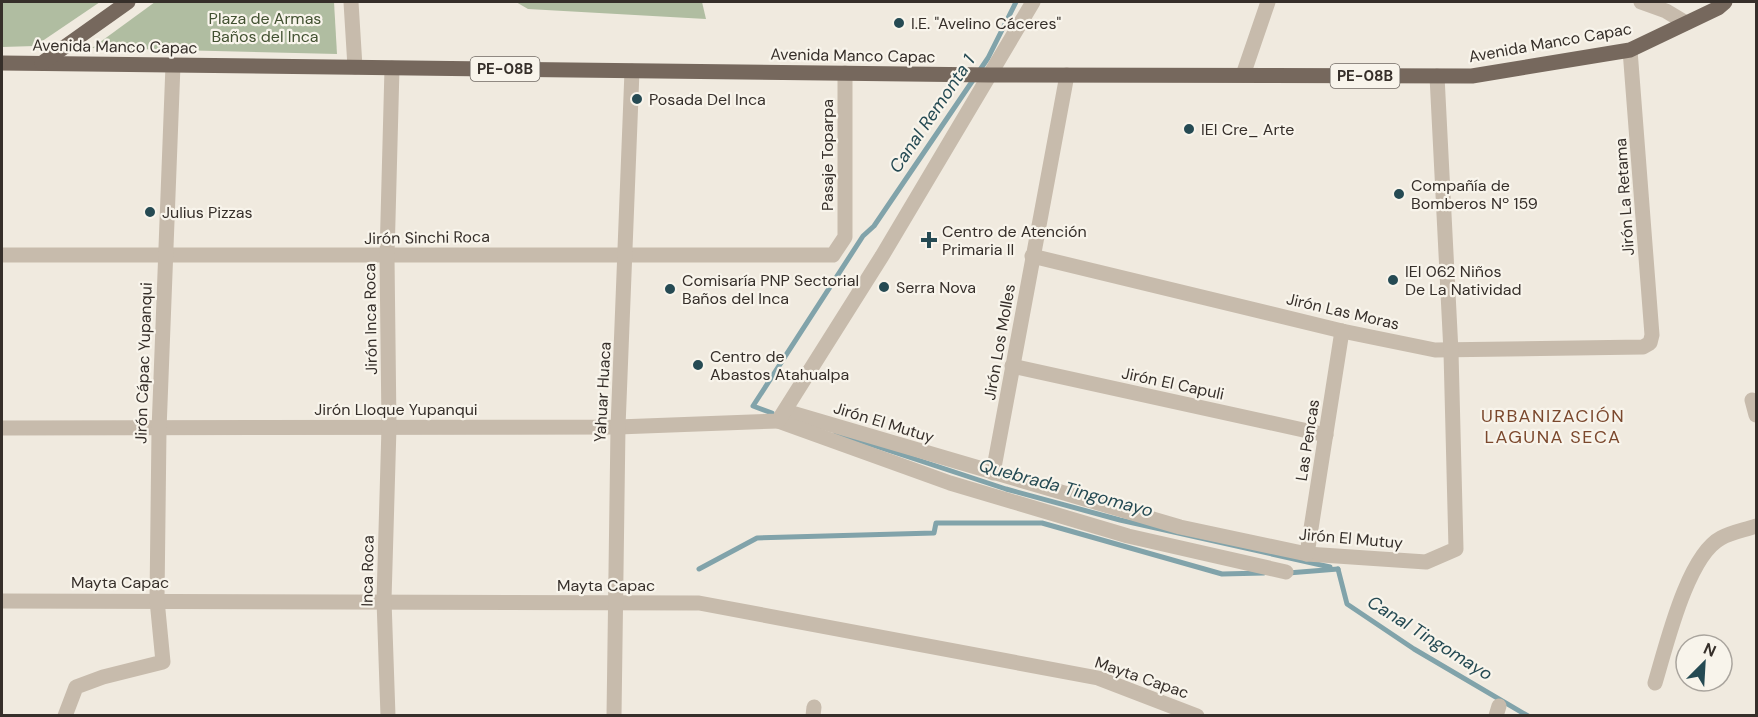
<svg xmlns="http://www.w3.org/2000/svg" width="1758" height="717" font-family="'DM Sans',sans-serif">
<style>
.green{fill:#b0bda1}
.lines{fill:none;stroke-linecap:round;stroke-linejoin:round}
.stream{stroke:#81a3aa;stroke-width:5}
.minor{stroke:#c7bbac;stroke-width:15}
.major{stroke:#76685d;stroke-width:15}
.poi-dot{fill:#254a53;stroke:#f8f4eb;stroke-width:2}
.labels{text-anchor:middle;stroke-width:4.5;stroke-linejoin:round;paint-order:stroke}
.shield{fill:#f8f4eb;stroke:#706a64;stroke-width:1.5}
.shield-label{font-size:15px;font-weight:bold;fill:#362f2a}
.park-label{font-size:16px;fill:#425131;stroke:#f8f4eb}
.poi-label{font-size:16px;fill:#362f2a;stroke:#f8f4eb;text-anchor:start}
.street-label{font-size:16px;fill:#362f2a;stroke:#f8f4eb}
.water-label{font-size:18px;font-style:italic;fill:#254a53;stroke:#f8f4eb}
.neighbourhood-label{font-size:18px;letter-spacing:1.5px;fill:#7b482d;stroke:#f8f4eb}
</style>
<rect width="100%" height="100%" fill="#f0eadf"/>
<g class="green">
<path d="M 2,2 L 100,2 L 35,46 L 2,47 Z"/>
<path d="M 155,2 L 334,2 L 337,54 L 92,48 Z"/>
<path d="M 516,2 L 702,2 L 706,19 L 528,9 Z"/>
</g>
<g class="lines">
<g class="stream">
<path d="M 772,413 L 753,406 L 863,236 L 874,226 L 988,58 L 1016,2"/>
<path d="M 836,433 L 1006,489 L 1120,520 L 1330,567"/>
<path d="M 699,569 L 757,538 L 934,533 L 936,523 L 1042,523 L 1222,574 L 1264,573"/>
<path d="M 1338,569 L 1347,604 L 1414,649 L 1528,716"/>
<path d="M 1288,573 L 1338,569"/>
</g>
<g class="minor">
<path d="M 351,2 L 355,67"/>
<path d="M 1641,2 L 1666,11 L 1686,23"/>
<path d="M 1243,75 L 1268,2"/>
<path d="M 2,255 L 833,255 L 845,237 L 845,73"/>
<path d="M 1032,256 L 1342,331 L 1435,350 L 1643,347 L 1650,343 L 1652,335 L 1630,50"/>
<path d="M 1012,366 L 1326,435"/>
<path d="M 1752,400 L 1756,415"/>
<path d="M 785,411 L 1180,527 L 1307,554 L 1426,562 L 1456,549 L 1451,352 L 1437,76"/>
<path d="M 778,421 L 950,483 L 1128,536 L 1286,572"/>
<path d="M 2,428 L 618,427 L 778,421 L 882,256 L 1033,2"/>
<path d="M 993,473 L 1067,75"/>
<path d="M 1307,554 L 1342,331"/>
<path d="M 2,601 L 699,603 L 1098,678 L 1197,716"/>
<path d="M 1655,683 C 1666,647 1687,556 1721,538 C 1732,532 1745,530 1756,526"/>
<path d="M 65,716 L 76,687 L 103,677 L 163,662 L 157,600 L 159,430 L 173,65"/>
<path d="M 388,716 L 384,600 L 389,427 L 387,257 L 392,68"/>
<path d="M 614,716 L 618,427 L 632,71"/>
<path d="M 813,716 L 814,707"/>
<path d="M 1496,716 L 1499,706"/>
</g>
<g class="major">
<path d="M 2,63 L 990,75 L 1472,76 L 1630,50 L 1718,8 L 1725,2"/>
<path d="M 42,63 L 128,2"/>
</g>
</g>
<g class="poi-dot">
<circle cx="899" cy="23" r="6"/>
<circle cx="637" cy="99" r="6"/>
<circle cx="1189" cy="129" r="6"/>
<circle cx="1399" cy="194" r="6"/>
<circle cx="150" cy="212" r="6"/>
<path d="M926 231h6v6h6v6h-6v6h-6v-6h-6v-6h6z"/>
<circle cx="1393" cy="280" r="6"/>
<circle cx="884" cy="287" r="6"/>
<circle cx="670" cy="289" r="6"/>
<circle cx="698" cy="365" r="6"/>
</g>
<g class="labels">
<g class="shield">
<rect x="470.5" y="57" width="69" height="24" rx="4.5"/>
<rect x="1330.5" y="64" width="69" height="24" rx="4.5"/>
</g>
<g class="shield-label">
<text x="505" y="74">PE-08B</text>
<text x="1365" y="81">PE-08B</text>
</g>
<g class="park-label">
<text x="265" y="24">Plaza de Armas<tspan x="265" dy="18">Baños del Inca</tspan></text>
</g>
<g class="poi-label">
<text x="911" y="29">I.E. "Avelino Cáceres"</text>
<text x="649" y="105">Posada Del Inca</text>
<text x="1201" y="135">IEI Cre_ Arte</text>
<text x="1411" y="191">Compañía de<tspan x="1411" dy="18">Bomberos Nº 159</tspan></text>
<text x="162" y="218">Julius Pizzas</text>
<text x="942" y="237">Centro de Atención<tspan x="942" dy="18">Primaria II</tspan></text>
<text x="1405" y="277">IEI 062 Niños<tspan x="1405" dy="18">De La Natividad</tspan></text>
<text x="682" y="286">Comisaría PNP Sectorial<tspan x="682" dy="18">Baños del Inca</tspan></text>
<text x="896" y="293">Serra Nova</text>
<text x="710" y="362">Centro de<tspan x="710" dy="18">Abastos Atahualpa</tspan></text>
</g>
<g class="street-label">
<text transform="translate(1550 42) rotate(-10)" y="6">Avenida Manco Capac</text>
<text transform="translate(115 46) rotate(1)" y="6">Avenida Manco Capac</text>
<text transform="translate(853 55) rotate(1)" y="6">Avenida Manco Capac</text>
<text transform="translate(827 155) rotate(-90)" y="6">Pasaje Toparpa</text>
<text transform="translate(1624 197) rotate(-94)" y="6">Jirón La Retama</text>
<text transform="translate(427 237) rotate(-1)" y="6">Jirón Sinchi Roca</text>
<text transform="translate(1343 311) rotate(13)" y="6">Jirón Las Moras</text>
<text transform="translate(370 319) rotate(-91)" y="6">Jirón Inca Roca</text>
<text transform="translate(999 342) rotate(-80)" y="6">Jirón Los Molles</text>
<text transform="translate(143 363) rotate(-88)" y="6">Jirón Cápac Yupanqui</text>
<text transform="translate(1173 383) rotate(12)" y="6">Jirón El Capuli</text>
<text transform="translate(602 392) rotate(-87)" y="6">Yahuar Huaca</text>
<text x="396" y="415">Jirón Lloque Yupanqui</text>
<text transform="translate(884 422) rotate(17)" y="6">Jirón El Mutuy</text>
<text transform="translate(1307 440) rotate(-81)" y="6">Las Pencas</text>
<text transform="translate(1351 538) rotate(5)" y="6">Jirón El Mutuy</text>
<text transform="translate(367 571) rotate(-89)" y="6">Inca Roca</text>
<text x="120" y="588">Mayta Capac</text>
<text x="606" y="591">Mayta Capac</text>
<text transform="translate(1142 677) rotate(19)" y="6">Mayta Capac</text>
</g>
<g class="water-label">
<text transform="translate(932 114) rotate(-56)" y="6">Canal Remonta 1</text>
<text transform="translate(1066 488) rotate(15)" y="6">Quebrada Tingomayo</text>
<text transform="translate(1430 638) rotate(32)" y="6">Canal Tingomayo</text>
</g>
<g class="neighbourhood-label">
<text x="1553" y="422">URBANIZACIÓN<tspan x="1553" dy="21">LAGUNA SECA</tspan></text>
</g>
</g>
<rect width="1758" height="717" fill="none" stroke="#362f2a" stroke-width="6"/>
<g transform="translate(1704 663) rotate(24)"><circle r="28" fill="#f8f4eb" stroke="#aaa59e" stroke-width="1.5"/>
<path d="M0-4.5L10 22L0 15L-10 22Z" fill="#254a53"/>
<text y="-9" font-size="16" font-weight="bold" text-anchor="middle" fill="#362f2a">N</text>
</g>
</svg>
